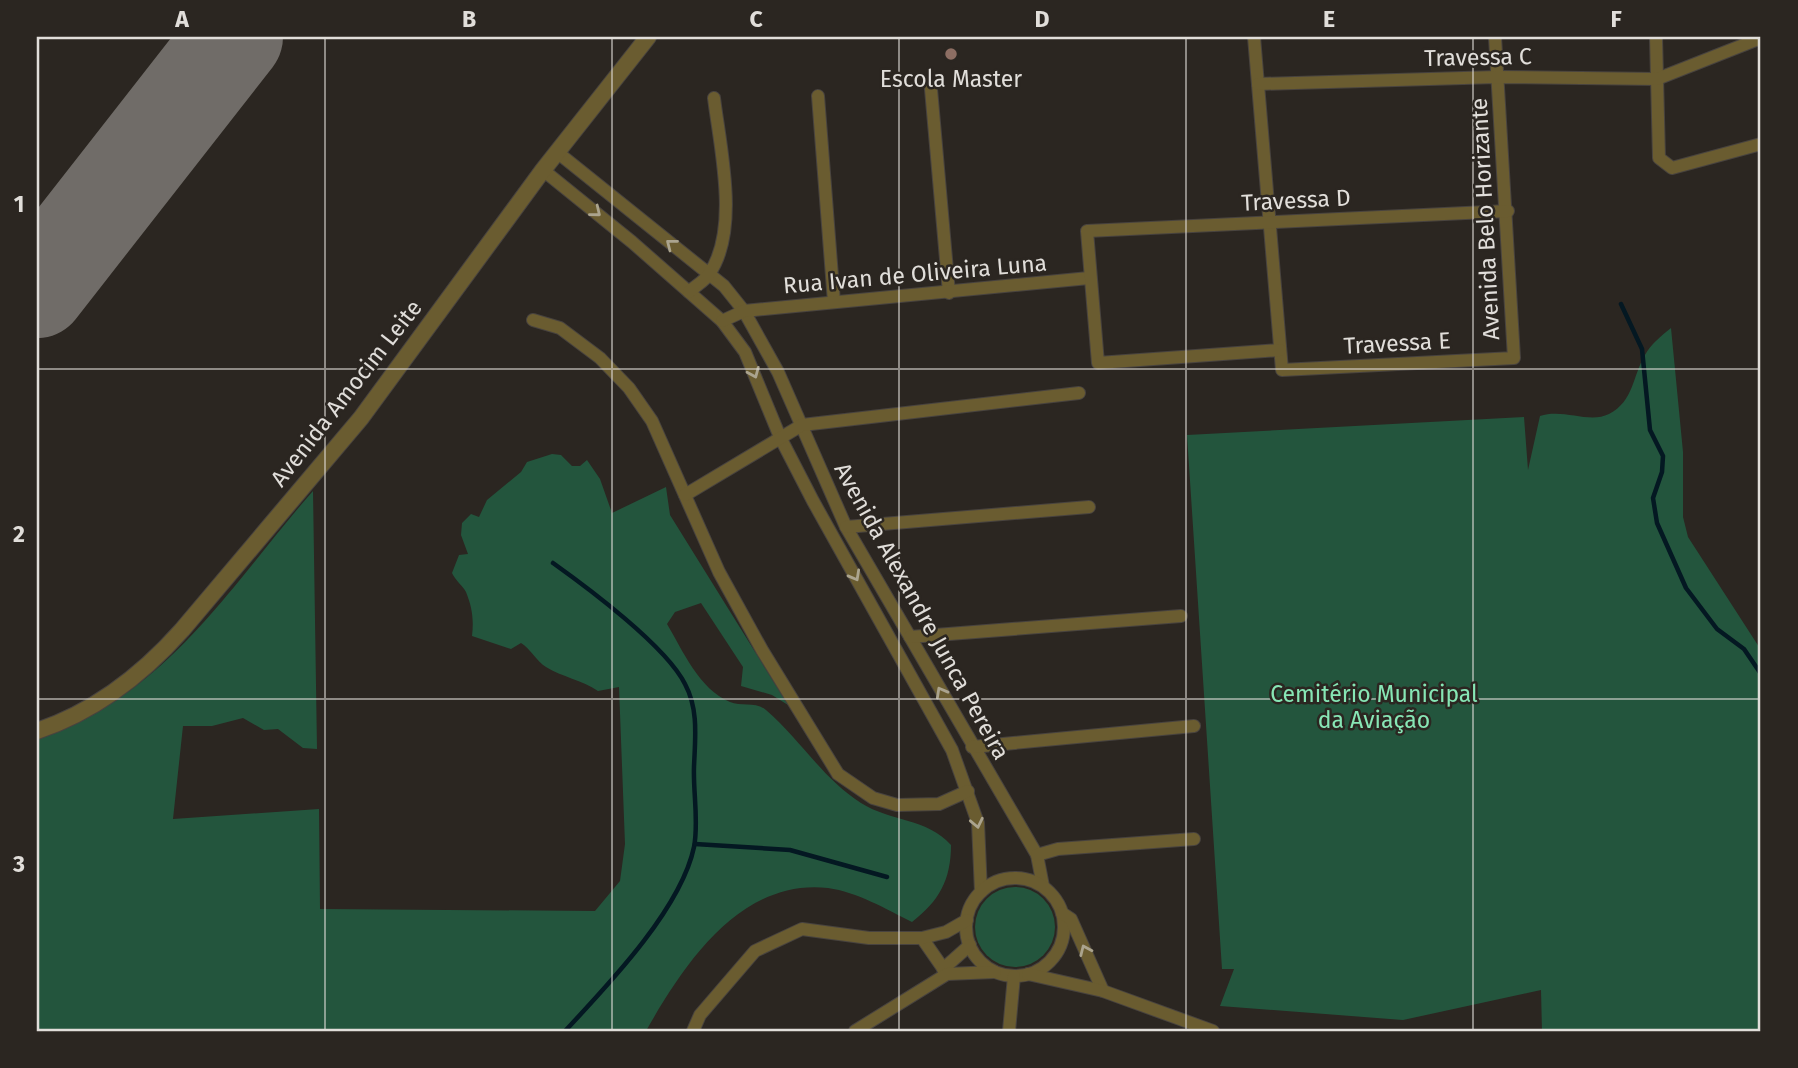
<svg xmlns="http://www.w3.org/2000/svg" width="1798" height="1068" font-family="'Fira Sans',sans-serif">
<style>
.green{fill:#23553d}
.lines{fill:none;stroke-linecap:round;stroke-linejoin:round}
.stream{stroke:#041822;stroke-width:4.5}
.runway{stroke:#706c68;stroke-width:98}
.minor-casing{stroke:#48433f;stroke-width:14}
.tertiary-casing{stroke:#48433f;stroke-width:18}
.minor{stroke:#6a5c30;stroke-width:12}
.tertiary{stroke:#6a5c30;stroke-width:16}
.oneway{stroke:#aba48e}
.grid{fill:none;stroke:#e1deda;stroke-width:2;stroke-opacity:0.55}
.education-dot{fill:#8d6e63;stroke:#2b2621;stroke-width:2.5}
.labels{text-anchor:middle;stroke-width:5;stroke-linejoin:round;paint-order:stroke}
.street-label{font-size:23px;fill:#e1deda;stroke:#2b2621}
.poi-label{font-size:23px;fill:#e1deda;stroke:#2b2621}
.park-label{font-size:23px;fill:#87e6b5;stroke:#2b2621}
.neatline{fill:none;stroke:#e1deda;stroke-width:2.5}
.grid-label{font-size:23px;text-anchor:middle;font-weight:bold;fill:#e1deda}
</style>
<rect width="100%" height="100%" fill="#2b2621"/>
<g class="green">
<path d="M 1671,328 L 1683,452 L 1683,517 L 1688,537 L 1761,650 L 1761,1031 L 1542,1031 L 1541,990 L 1403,1020 L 1220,1006 L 1234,969 L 1222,969 L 1187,435 L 1524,417 L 1528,470 L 1540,416 C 1563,408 1589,424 1609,414 C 1634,401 1632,377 1645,355 C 1651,344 1661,336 1671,328 Z"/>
<path d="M 552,454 L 561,455 L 572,466 L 580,466 L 587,460 L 600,479 L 612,513 L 666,487 L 670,515 L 788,705 L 772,695 L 741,686 L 743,667 L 701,603 L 675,612 L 667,624 C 683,651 699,689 730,702 C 741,707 756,701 766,710 C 800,739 822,778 861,803 C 891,822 927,818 951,845 C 951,880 939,901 912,922 C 886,909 857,892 828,888 C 740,878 683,966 646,1031 L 37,1031 L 37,737 C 164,700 231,584 313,491 L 317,749 L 303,748 L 278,729 L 264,730 L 243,718 L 212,726 L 183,726 L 173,819 L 319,809 L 320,909 L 595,911 L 620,881 L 625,844 L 619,687 L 598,691 C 582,680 562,677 546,667 C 536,661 531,649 521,643 L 511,649 L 472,636 C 474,619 472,607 466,592 C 463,586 455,580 452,573 L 459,555 L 468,554 L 461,535 L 462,523 L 471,514 L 479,517 L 487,500 L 521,472 L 527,462 Z"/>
<circle cx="1015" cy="927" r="40"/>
</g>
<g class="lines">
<g class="stream">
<path d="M 1621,304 L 1642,349 L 1650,430 L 1663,456 L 1662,472 L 1653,498 L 1657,523 L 1686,588 L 1717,629 L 1744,649 L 1761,674"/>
<path d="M 553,563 C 588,588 666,646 685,684 C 699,710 695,739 694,767 C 693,793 699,822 694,847 C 681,909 608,985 565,1031"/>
<path d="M 695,844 L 790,850 L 887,877"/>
</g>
<path class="runway" d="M 37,289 L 234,37"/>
<g class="minor-casing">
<g id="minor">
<path d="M 1254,37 L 1282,370 L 1514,358 L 1495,37"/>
<path d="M 1656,37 L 1659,158 L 1672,168 L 1761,144"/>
<path d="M 1258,84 L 1497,77 L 1657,79 L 1761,38"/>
<path d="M 931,89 L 949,293"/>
<path d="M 818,96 L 834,302"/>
<path d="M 557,152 L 724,286 L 744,311 L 778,372 L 846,527 L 1037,855 L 1043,886"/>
<path d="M 543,170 L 632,242 L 722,321 L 745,352 L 780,437 L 813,501 L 952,750 L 978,823 L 981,892"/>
<path d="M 689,292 C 695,286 705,281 709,274 C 740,230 720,147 714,98"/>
<path d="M 533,320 L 560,328 L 600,358 L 629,388 L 652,421 L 719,572 L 762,650 L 838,774 L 873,798 L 897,805 L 939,804 L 968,791"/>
<path d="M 722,321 L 744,311 L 1089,278"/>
<path d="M 1280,350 L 1098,363 L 1087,231 L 1508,211"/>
<path d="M 685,495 L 802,425 L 1079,393"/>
<path d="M 846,527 L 1089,507"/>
<path d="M 910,637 L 1181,616"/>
<path d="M 972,747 L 1194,726"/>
<path d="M 1037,855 L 1058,849 L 1194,839"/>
<circle cx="1015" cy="927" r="49"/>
<path d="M 1062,913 L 1071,919 L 1103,991"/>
<path d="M 922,938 L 947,974"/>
<path d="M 943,969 L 970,945"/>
<path d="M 1028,974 L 1103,991 L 1213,1031"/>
<path d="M 693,1031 L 700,1015 L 755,951 L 802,929 L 869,938 L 922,938 L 946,932 L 967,920"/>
<path d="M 855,1031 L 947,974 L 995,972"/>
<path d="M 1009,1031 L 1014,976"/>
</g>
</g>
<g class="tertiary-casing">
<path id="tertiary" d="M 37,731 C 94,712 142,675 182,630 L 361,418 L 543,170 L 648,37"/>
</g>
<use href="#minor" class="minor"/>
<use href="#tertiary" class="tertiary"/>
</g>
<defs><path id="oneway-chevron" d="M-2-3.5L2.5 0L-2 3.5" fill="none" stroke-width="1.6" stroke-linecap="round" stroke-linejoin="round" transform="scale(1.75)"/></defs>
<g class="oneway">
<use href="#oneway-chevron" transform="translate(596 212) rotate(39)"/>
<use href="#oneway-chevron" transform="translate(671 244) rotate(-142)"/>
<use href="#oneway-chevron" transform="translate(754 373) rotate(67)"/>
<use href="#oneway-chevron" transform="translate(855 576) rotate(61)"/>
<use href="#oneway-chevron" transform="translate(941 692) rotate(-119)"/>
<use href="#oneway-chevron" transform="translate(977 823) rotate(78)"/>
<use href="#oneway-chevron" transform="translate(1085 950) rotate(-114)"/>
</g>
<path class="grid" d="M 325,37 L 325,1031M 612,37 L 612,1031M 899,37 L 899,1031M 1186,37 L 1186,1031M 1473,37 L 1473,1031M 37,369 L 1761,369M 37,699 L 1761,699"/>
<circle class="education-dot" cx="951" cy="54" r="7"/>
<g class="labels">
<g class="street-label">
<text transform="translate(1478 57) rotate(-1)" y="8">Travessa C</text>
<text transform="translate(1296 200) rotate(-3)" y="8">Travessa D</text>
<text transform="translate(1485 219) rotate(-93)" y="8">Avenida Belo Horizante</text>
<text transform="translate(915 274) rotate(-5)" y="8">Rua Ivan de Oliveira Luna</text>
<text transform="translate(1397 343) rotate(-3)" y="8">Travessa E</text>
<text transform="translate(346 393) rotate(-52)" y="8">Avenida Amocim Leite</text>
<text transform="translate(922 611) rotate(61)" y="8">Avenida Alexandre Junca Pereira</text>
</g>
<g class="poi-label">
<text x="951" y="87">Escola Master</text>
</g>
<g class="park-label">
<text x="1374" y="702">Cemitério Municipal<tspan x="1374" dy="26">da Aviação</tspan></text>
</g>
</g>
<rect width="1798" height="1068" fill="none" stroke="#2b2621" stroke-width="77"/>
<rect x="38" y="38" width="1721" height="992" class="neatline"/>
<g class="grid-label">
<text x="182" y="27">A</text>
<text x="469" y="27">B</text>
<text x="756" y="27">C</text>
<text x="1042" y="27">D</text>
<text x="1329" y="27">E</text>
<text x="1616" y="27">F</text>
<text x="19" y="212">1</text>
<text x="19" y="542">2</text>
<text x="19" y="872">3</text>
</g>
</svg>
